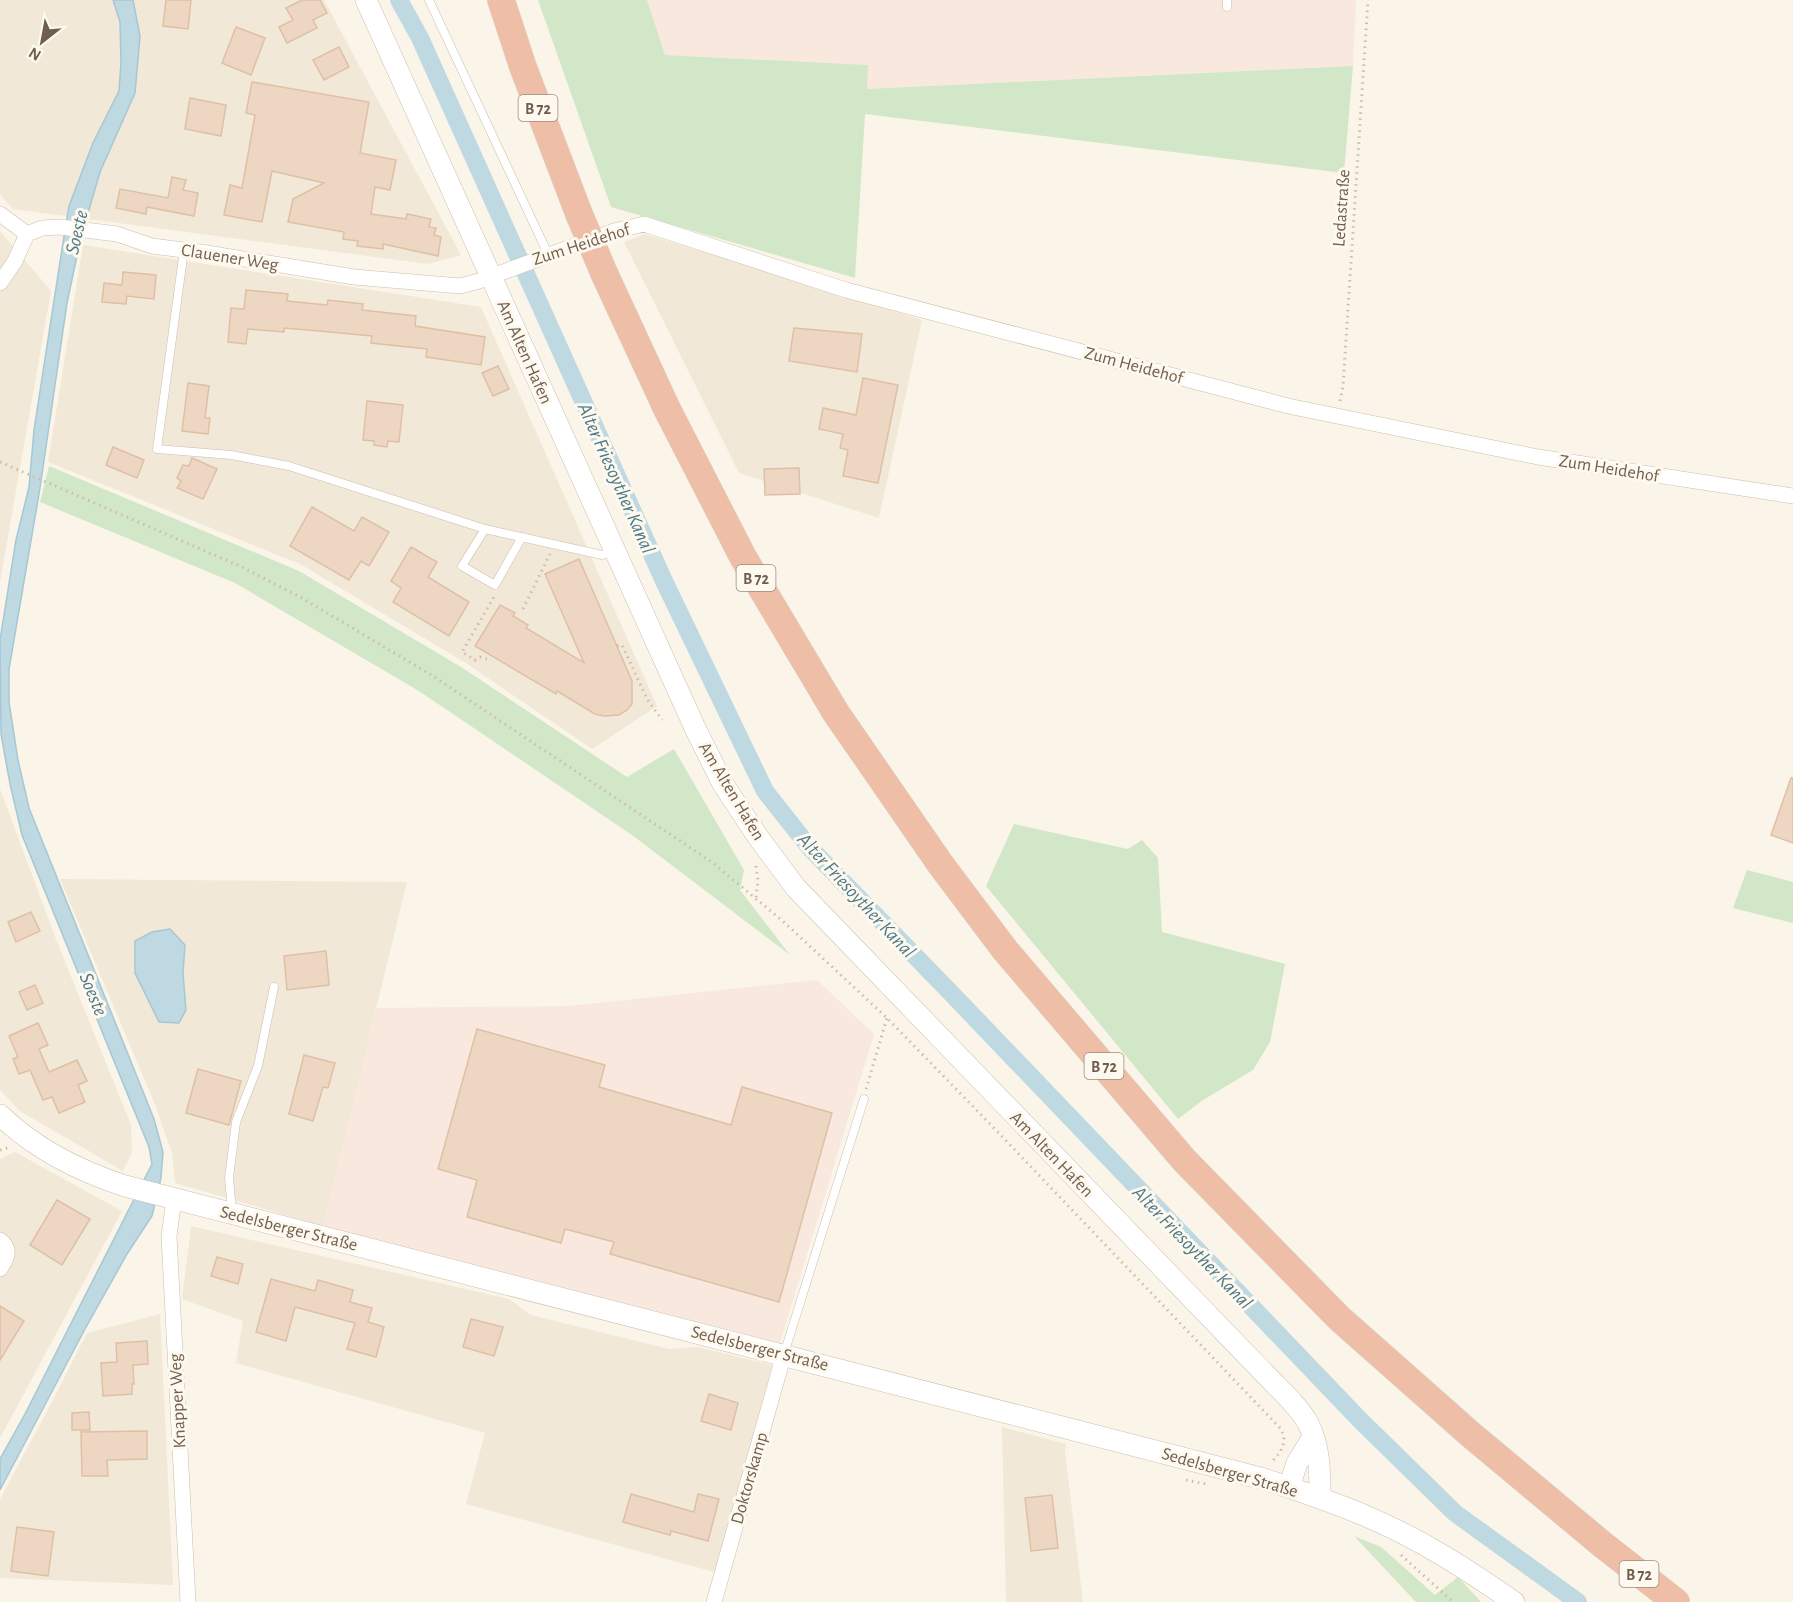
<svg xmlns="http://www.w3.org/2000/svg" width="1793" height="1602" font-family="'Alegreya Sans',sans-serif">
<style>
.residential{fill:#f1e8d7}
.commercial{fill:#f9e8dd}
.green{fill:#d1e7c8}
.water{fill:#bfd9e2;stroke:#a6c7d3;stroke-width:1.5}
.lines{fill:none;stroke-linecap:round;stroke-linejoin:round}
.canal{stroke:#bfd9e2;stroke-width:18}
.building{fill:#edd7c3;stroke:#dec0a5;stroke-width:1.5}
.lane-casing{stroke:#cbbeaf;stroke-width:9}
.street-casing{stroke:#cbbeaf;stroke-width:16}
.secondary-casing{stroke:#cdbfad;stroke-width:22}
.highway-casing{stroke:#d8d2ce;stroke-width:28}
.path{stroke:#d2bba6;stroke-width:3;stroke-dasharray:1.5 4.5;stroke-linecap:butt}
.lane{stroke:#fff;stroke-width:8}
.street{stroke:#fff;stroke-width:15}
.secondary{stroke:#fff;stroke-width:21}
.highway{stroke:#eebfa6;stroke-width:27}
.highway-bridge-casing{stroke:#d8d2ce;stroke-width:28;stroke-linecap:butt}
.highway-bridge{stroke:#eebfa6;stroke-width:27}
.labels{text-anchor:middle;stroke-width:6;stroke-linejoin:round;paint-order:stroke}
.shield{fill:#fdf9ee;stroke:#9c8c7f;stroke-width:1.5}
.shield-label{font-size:16px;font-weight:bold;fill:#725e4f}
.street-label{font-size:18px;fill:#725e4f;stroke:#fdf9ee}
.water-label{font-size:20px;font-style:italic;fill:#4e7989;stroke:#fdf9ee}
</style>
<rect width="100%" height="100%" fill="#faf5e8"/>
<g class="residential">
<path d="M 0,0 L 324,0 L 461,255 L 428,264 L 13,209 L 0,194 Z"/>
<path d="M 0,231 L 51,291 L 0,582 Z"/>
<path d="M 645,234 L 922,320 L 879,518 L 739,473 L 624,242 Z"/>
<path d="M 83,245 L 481,307 L 657,706 L 592,749 L 466,663 L 300,564 L 48,462 Z"/>
<path d="M 0,789 L 57,942 L 131,1125 L 132,1152 L 123,1171 L 20,1111 L 0,1090 Z"/>
<path d="M 60,879 L 407,882 L 323,1226 L 175,1183 L 172,1153 L 156,1107 Z"/>
<path d="M 15,1152 L 122,1211 L 0,1438 L 0,1159 Z"/>
<path d="M 191,1226 L 509,1299 L 531,1315 L 669,1349 L 697,1347 L 772,1365 L 718,1573 L 466,1504 L 485,1433 L 236,1363 L 243,1321 L 182,1299 Z"/>
<path d="M 160,1314 L 173,1585 L 0,1578 L 0,1499 L 52,1402 L 87,1333 Z"/>
<path d="M 1002,1427 L 1066,1444 L 1065,1452 L 1083,1602 L 1006,1602 Z"/>
</g>
<g class="commercial">
<path d="M 647,0 L 1356,0 L 1353,66 L 867,89 L 867,65 L 665,55 Z"/>
<path d="M 817,980 L 874,1034 L 780,1343 L 323,1226 L 376,1008 L 569,1006 Z"/>
</g>
<g class="green">
<path d="M 538,0 L 647,0 L 665,55 L 868,65 L 867,89 L 1353,66 L 1344,173 L 865,114 L 855,278 L 611,207 Z"/>
<path d="M 49,466 L 299,571 L 461,667 L 627,777 L 674,749 L 744,870 L 740,890 L 790,955 L 632,835 L 419,691 L 235,583 L 40,502 Z"/>
<path d="M 1014,824 L 1128,849 L 1142,840 L 1158,858 L 1162,932 L 1285,964 L 1270,1042 L 1253,1070 L 1203,1100 L 1178,1119 L 986,886 Z"/>
<path d="M 1747,870 L 1793,882 L 1793,923 L 1733,908 Z"/>
<path d="M 1354,1536 L 1381,1547 L 1435,1595 L 1458,1577 L 1481,1602 L 1416,1602 Z"/>
</g>
<g class="water">
<path d="M 113,0 L 133,0 L 140,36 L 135,93 L 100,172 L 81,237 L 67,303 L 40,488 L 9,669 L 9,702 L 18,760 L 29,808 L 154,1119 L 163,1152 L 161,1178 L 152,1216 L 127,1254 L 85,1329 L 0,1490 L 0,1459 L 25,1414 L 152,1164 L 149,1147 L 22,835 L 10,784 L 1,734 L 0,640 L 16,540 L 29,487 L 34,430 L 64,236 L 69,206 L 93,143 L 119,91 L 121,62 L 120,22 Z"/>
<path d="M 170,929 L 185,945 L 183,973 L 186,1010 L 179,1023 L 159,1022 L 135,973 L 135,941 L 152,932 Z"/>
</g>
<g class="lines">
<path class="canal" d="M 399,0 L 420,38 L 664,581 L 765,791 L 810,848 L 951,993 L 1360,1420 L 1455,1513 L 1578,1602"/>
</g>
<g class="building">
<path d="M 166,0 L 191,0 L 188,29 L 163,26 Z"/>
<path d="M 302,0 L 320,0 L 327,13 L 313,20 L 317,28 L 287,43 L 279,27 L 293,20 L 286,8 Z"/>
<path d="M 236,27 L 265,38 L 251,75 L 222,63 Z"/>
<path d="M 339,47 L 349,67 L 324,80 L 313,60 Z"/>
<path d="M 252,82 L 369,102 L 360,153 L 396,160 L 390,190 L 375,187 L 371,214 L 406,219 L 407,214 L 431,219 L 429,227 L 436,228 L 434,235 L 441,237 L 438,256 L 383,244 L 383,249 L 357,246 L 358,241 L 343,239 L 344,232 L 288,222 L 293,199 L 324,183 L 272,171 L 262,222 L 224,215 L 230,185 L 242,188 L 255,115 L 246,113 Z"/>
<path d="M 190,98 L 226,105 L 221,136 L 185,129 Z"/>
<path d="M 172,177 L 186,180 L 183,190 L 198,193 L 194,216 L 147,207 L 146,214 L 116,208 L 120,189 L 168,198 Z"/>
<path d="M 123,272 L 156,275 L 154,299 L 127,296 L 126,304 L 102,302 L 104,283 L 122,285 Z"/>
<path d="M 246,290 L 288,294 L 287,301 L 327,305 L 328,300 L 363,304 L 362,310 L 416,316 L 415,326 L 485,337 L 481,365 L 426,357 L 427,349 L 371,343 L 372,336 L 319,331 L 284,328 L 284,332 L 248,329 L 246,344 L 228,342 L 231,308 L 244,309 Z"/>
<path d="M 794,328 L 862,334 L 857,372 L 789,361 Z"/>
<path d="M 498,366 L 509,389 L 493,396 L 482,373 Z"/>
<path d="M 863,378 L 898,385 L 878,483 L 843,476 L 848,450 L 840,448 L 843,434 L 819,429 L 823,408 L 856,415 Z"/>
<path d="M 188,383 L 209,386 L 205,418 L 210,418 L 208,434 L 182,431 Z"/>
<path d="M 367,401 L 403,405 L 399,442 L 388,441 L 387,447 L 374,445 L 374,441 L 363,440 Z"/>
<path d="M 113,447 L 144,460 L 137,478 L 106,465 Z"/>
<path d="M 192,458 L 217,469 L 203,499 L 177,488 L 181,481 L 177,478 L 183,465 L 189,466 Z"/>
<path d="M 799,468 L 800,494 L 765,495 L 764,469 Z"/>
<path d="M 312,507 L 354,531 L 362,517 L 389,532 L 369,566 L 361,561 L 349,580 L 290,546 Z"/>
<path d="M 411,547 L 437,562 L 428,577 L 469,602 L 449,636 L 393,602 L 401,588 L 391,581 Z"/>
<path d="M 579,559 L 632,681 L 632,704 L 627,710 L 619,715 L 604,716 L 595,714 L 557,691 L 556,694 L 475,646 L 500,605 L 515,613 L 513,616 L 528,625 L 526,628 L 584,663 L 545,574 Z"/>
<path d="M 1791,778 L 1793,778 L 1793,843 L 1771,835 Z"/>
<path d="M 31,912 L 40,931 L 16,942 L 8,922 Z"/>
<path d="M 326,951 L 329,985 L 287,990 L 284,956 Z"/>
<path d="M 35,985 L 43,1003 L 27,1010 L 19,992 Z"/>
<path d="M 38,1023 L 48,1045 L 39,1049 L 49,1072 L 77,1060 L 87,1081 L 78,1085 L 85,1102 L 59,1113 L 52,1097 L 43,1100 L 30,1070 L 19,1074 L 13,1059 L 18,1057 L 9,1036 Z"/>
<path d="M 477,1029 L 605,1065 L 599,1087 L 731,1125 L 742,1087 L 832,1113 L 779,1302 L 610,1254 L 614,1242 L 565,1229 L 561,1243 L 467,1217 L 477,1180 L 438,1169 Z"/>
<path d="M 304,1055 L 335,1063 L 328,1088 L 323,1087 L 313,1121 L 289,1114 Z"/>
<path d="M 198,1069 L 241,1081 L 229,1125 L 186,1113 Z"/>
<path d="M 57,1200 L 90,1219 L 62,1265 L 30,1245 Z"/>
<path d="M 217,1257 L 243,1264 L 238,1284 L 211,1276 Z"/>
<path d="M 271,1279 L 315,1291 L 318,1280 L 353,1290 L 350,1302 L 372,1308 L 368,1322 L 384,1327 L 376,1357 L 347,1349 L 355,1323 L 295,1307 L 286,1341 L 256,1332 Z"/>
<path d="M 0,1306 L 24,1321 L 0,1360 Z"/>
<path d="M 471,1319 L 503,1327 L 494,1356 L 463,1347 Z"/>
<path d="M 147,1341 L 148,1364 L 133,1365 L 134,1384 L 132,1384 L 132,1394 L 103,1396 L 101,1363 L 117,1362 L 116,1343 Z"/>
<path d="M 709,1394 L 738,1403 L 731,1430 L 701,1421 Z"/>
<path d="M 89,1412 L 90,1430 L 72,1430 L 72,1413 Z"/>
<path d="M 147,1431 L 147,1459 L 107,1460 L 108,1476 L 82,1476 L 81,1432 Z"/>
<path d="M 631,1494 L 694,1512 L 698,1494 L 719,1499 L 708,1541 L 671,1531 L 670,1535 L 623,1522 Z"/>
<path d="M 1052,1495 L 1058,1548 L 1031,1551 L 1025,1498 Z"/>
<path d="M 17,1527 L 54,1532 L 48,1576 L 11,1571 Z"/>
</g>
<g class="lines">
<g class="lane-casing">
<g id="lane">
<path d="M 429,0 L 548,254"/>
<path d="M 1227,7 L 1227,0"/>
<path d="M 184,250 L 157,449 L 231,455 L 289,466 L 485,529 L 602,555 L 614,551"/>
<path d="M 485,529 L 462,566 L 495,585 L 522,537"/>
<path d="M 232,1212 L 229,1178 L 236,1122 L 258,1066 L 274,987"/>
<path d="M 784,1354 L 864,1099"/>
</g>
</g>
<g class="street-casing">
<g id="street">
<path d="M 0,214 L 27,234"/>
<path d="M 0,283 L 15,261 L 27,234 L 42,228 L 60,227 L 117,234 L 152,246 L 207,253 L 354,277 L 460,286 L 479,281 L 614,231 L 644,224 L 846,290 L 1288,406 L 1538,457 L 1793,496"/>
<path d="M 174,1199 L 169,1236 L 188,1602"/>
<path d="M 0,1240 C 12,1249 7,1258 0,1269"/>
<path d="M 714,1602 L 784,1354"/>
</g>
</g>
<g class="secondary-casing">
<g id="secondary">
<path d="M 366,0 L 695,728 L 723,784 L 758,837 L 796,888 L 1266,1375 C 1280,1390 1299,1406 1309,1425 C 1320,1448 1320,1473 1320,1498"/>
<path d="M 0,1115 C 35,1149 79,1171 125,1186 L 1264,1479 C 1299,1491 1334,1502 1368,1517 C 1420,1539 1468,1570 1514,1602"/>
<path d="M 1289,1487 L 1297,1463 L 1313,1437"/>
</g>
</g>
<g class="highway-casing">
<g id="highway">
<path d="M 501,0 L 523,67 L 579,214"/>
<path d="M 604,273 L 667,409 L 743,557 L 836,713 L 941,865 L 1005,950 L 1184,1160 L 1339,1318 L 1470,1434 L 1603,1545 L 1676,1602"/>
</g>
</g>
<g class="path">
<path d="M 1340,401 L 1343,386 L 1368,0"/>
<path d="M 0,462 L 242,567 L 302,598 L 433,676 L 713,863 L 785,923 L 887,1018 L 992,1126 L 1280,1428 C 1289,1442 1281,1451 1272,1462"/>
<path d="M 523,609 L 550,554"/>
<path d="M 617,646 L 622,645 L 647,699 L 662,720"/>
<path d="M 487,659 L 480,657 L 475,660 L 462,652 L 495,595"/>
<path d="M 756,866 L 758,880 L 756,897"/>
<path d="M 866,1089 L 887,1018"/>
<path d="M 0,1150 L 11,1147"/>
<path d="M 1186,1480 L 1206,1484"/>
<path d="M 1401,1555 L 1453,1602"/>
</g>
<use href="#lane" class="lane"/>
<use href="#street" class="street"/>
<use href="#secondary" class="secondary"/>
<use href="#highway" class="highway"/>
<g class="highway-bridge-casing">
<path id="highway-bridge" d="M 579,214 L 604,273"/>
</g>
<use href="#highway-bridge" class="highway-bridge"/>
</g>
<g class="labels">
<g class="shield">
<rect x="518.5" y="95" width="39" height="26" rx="4.5"/>
<rect x="736.5" y="565" width="39" height="26" rx="4.5"/>
<rect x="1084.5" y="1053" width="39" height="26" rx="4.5"/>
<rect x="1619.5" y="1561" width="39" height="26" rx="4.5"/>
</g>
<g class="shield-label">
<text x="538" y="114">B 72</text>
<text x="756" y="584">B 72</text>
<text x="1104" y="1072">B 72</text>
<text x="1639" y="1580">B 72</text>
</g>
<g class="street-label">
<text transform="translate(1341 208) rotate(-86)" y="6">Ledastraße</text>
<text transform="translate(581 244) rotate(-18)" y="6">Zum Heidehof</text>
<text transform="translate(230 257) rotate(9)" y="6">Clauener Weg</text>
<text transform="translate(525 352) rotate(66)" y="6">Am Alten Hafen</text>
<text transform="translate(1134 365) rotate(15)" y="6">Zum Heidehof</text>
<text transform="translate(1609 468) rotate(9)" y="6">Zum Heidehof</text>
<text transform="translate(732 791) rotate(59)" y="6">Am Alten Hafen</text>
<text transform="translate(1052 1154) rotate(46)" y="6">Am Alten Hafen</text>
<text transform="translate(289 1228) rotate(14)" y="6">Sedelsberger Straße</text>
<text transform="translate(760 1348) rotate(14)" y="6">Sedelsberger Straße</text>
<text transform="translate(177 1401) rotate(-93)" y="6">Knapper Weg</text>
<text transform="translate(1230 1472) rotate(16)" y="6">Sedelsberger Straße</text>
<text transform="translate(749 1478) rotate(-74)" y="6">Doktorskamp</text>
</g>
<g class="water-label">
<text transform="translate(76 232) rotate(-77)" y="7">Soeste</text>
<text transform="translate(617 478) rotate(66)" y="7">Alter Friesoyther Kanal</text>
<text transform="translate(857 895) rotate(47)" y="7">Alter Friesoyther Kanal</text>
<text transform="translate(94 994) rotate(68)" y="7">Soeste</text>
<text transform="translate(1193 1247) rotate(46)" y="7">Alter Friesoyther Kanal</text>
</g>
</g>
<g transform="translate(42 42) rotate(211)" stroke="#fdf9ee" stroke-width="4.5" paint-order="stroke">
<path d="M0-4.5L10 22L0 15L-10 22Z" fill="#725e4f"/>
<text y="-9" font-size="16" font-weight="bold" text-anchor="middle" fill="#725e4f">N</text>
</g>
</svg>
